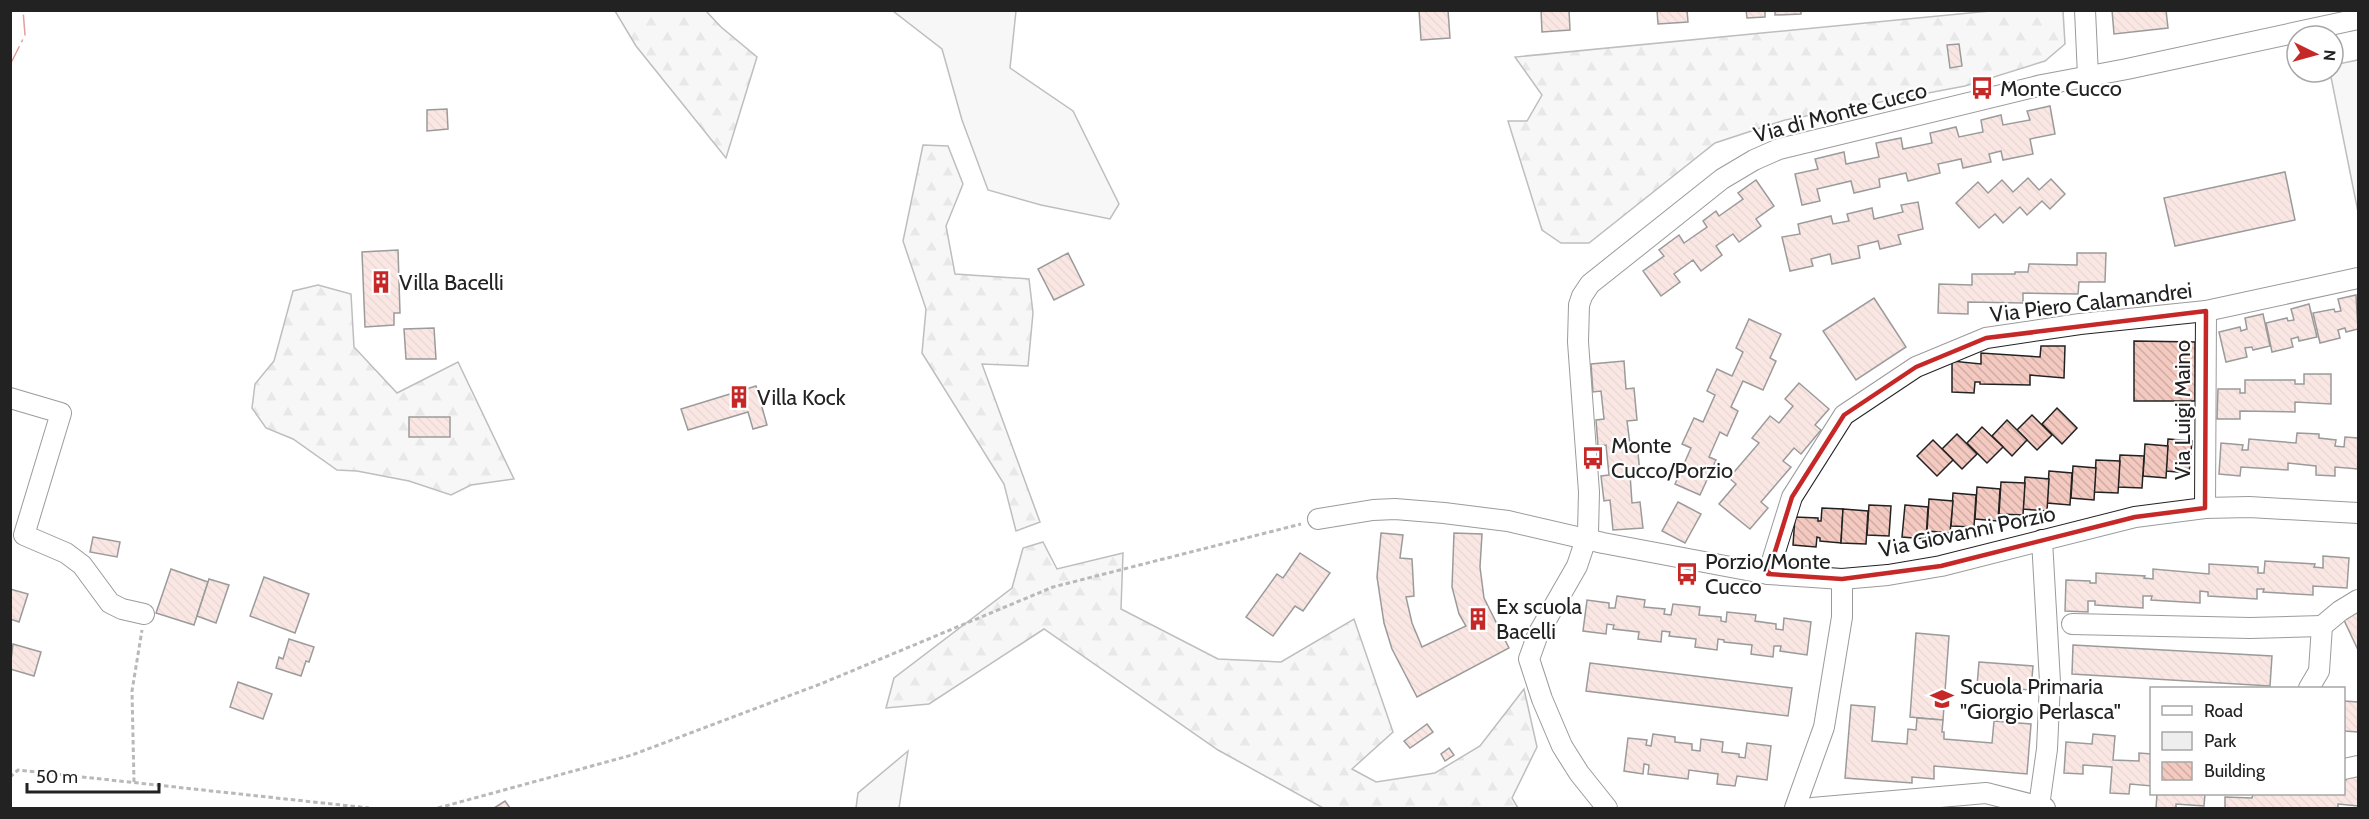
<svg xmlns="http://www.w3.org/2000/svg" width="2369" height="819" font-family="Cabin,sans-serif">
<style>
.green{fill:#eee;stroke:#6f6f6f;stroke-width:1.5}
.forest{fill:url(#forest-firs);stroke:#6f6f6f;stroke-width:1.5}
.building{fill:url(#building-back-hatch);stroke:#222;stroke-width:1.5}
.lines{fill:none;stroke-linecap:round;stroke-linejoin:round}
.minor-casing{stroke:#222;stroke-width:22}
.path{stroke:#646464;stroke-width:3;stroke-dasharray:4.5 3;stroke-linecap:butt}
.minor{stroke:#fff;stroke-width:20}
.power{stroke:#c62828;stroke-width:1.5;stroke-dasharray:21 4.5 3 4.5;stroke-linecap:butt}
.marked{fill:none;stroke:#c62828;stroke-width:4.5;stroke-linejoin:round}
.labels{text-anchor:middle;stroke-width:4.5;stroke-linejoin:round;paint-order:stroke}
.poi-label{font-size:22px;fill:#222;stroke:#fff;text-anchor:start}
.street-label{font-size:22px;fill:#222;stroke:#fff}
</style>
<defs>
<pattern id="forest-firs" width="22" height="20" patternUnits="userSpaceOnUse" patternTransform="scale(1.5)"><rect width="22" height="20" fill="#eee"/><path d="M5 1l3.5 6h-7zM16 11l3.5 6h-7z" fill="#ccc"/></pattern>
<pattern id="building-back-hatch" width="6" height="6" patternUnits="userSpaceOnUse" patternTransform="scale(1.5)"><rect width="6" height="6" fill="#f3c9c0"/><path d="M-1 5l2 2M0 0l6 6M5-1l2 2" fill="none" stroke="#d0aca5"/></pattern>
</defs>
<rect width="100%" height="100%" fill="#fff"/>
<g class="green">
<path d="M 893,11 L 1016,11 L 1010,68 L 1073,111 L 1119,204 L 1110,219 L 1041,205 L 988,190 L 962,120 L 942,49 Z"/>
<path d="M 2358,60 L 2358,212 L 2330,72 L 2333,72 L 2333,65 Z"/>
<path d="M 908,751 L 899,808 L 856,808 L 858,793 Z"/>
</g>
<g class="forest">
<path d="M 615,11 L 706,11 L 721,27 L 757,57 L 726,158 L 636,46 Z"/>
<path d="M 1990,11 L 2063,11 L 2065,44 L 2045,61 L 1965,86 L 1785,120 L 1715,143 L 1589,243 L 1561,243 L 1542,230 L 1508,121 L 1527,121 L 1542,95 L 1515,57 Z"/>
<path d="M 923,145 L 948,146 L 963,184 L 946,226 L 955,274 L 1029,279 L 1033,313 L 1028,366 L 982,364 L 1040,522 L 1016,531 L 1004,484 L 922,353 L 926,309 L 903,241 Z"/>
<path d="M 318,285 L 351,294 L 354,347 L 397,393 L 458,362 L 514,479 L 471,485 L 451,495 L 409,481 L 357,471 L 337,470 L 293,439 L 266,428 L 252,408 L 255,384 L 274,361 L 293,291 Z"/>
<path d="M 1043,542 L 1057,569 L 1123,553 L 1121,609 L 1218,659 L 1281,662 L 1354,619 L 1393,732 L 1352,769 L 1376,782 L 1435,773 L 1480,746 L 1524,689 L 1537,747 L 1512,798 L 1518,808 L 1323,808 L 1218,750 L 1044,629 L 929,704 L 886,708 L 894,678 L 1012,588 L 1023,548 Z"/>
</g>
<g class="building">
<path d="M 1419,10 L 1448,10 L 1450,38 L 1421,40 Z"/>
<path d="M 1541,10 L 1569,10 L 1570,30 L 1542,32 Z"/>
<path d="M 1657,10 L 1687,10 L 1688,22 L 1658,24 Z"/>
<path d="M 1746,10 L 1765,10 L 1765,17 L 1747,18 Z"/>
<path d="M 1775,10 L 1801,10 L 1801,14 L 1775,15 Z"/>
<path d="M 2112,10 L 2166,10 L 2168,28 L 2114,34 Z"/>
<path d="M 1959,44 L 1962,66 L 1950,68 L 1947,45 Z"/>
<path d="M 2050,106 L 2055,134 L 2030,139 L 2033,154 L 2003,160 L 2001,151 L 1989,154 L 1991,162 L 1963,168 L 1961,159 L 1938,164 L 1940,173 L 1908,181 L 1906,173 L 1879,179 L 1880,187 L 1854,193 L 1851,181 L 1817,189 L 1820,201 L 1802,205 L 1795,174 L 1818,169 L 1815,159 L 1844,152 L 1846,164 L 1879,157 L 1876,143 L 1901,138 L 1903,149 L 1932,143 L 1930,133 L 1956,127 L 1959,137 L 1983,132 L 1981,120 L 2001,115 L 2003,125 L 2030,120 L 2027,111 Z"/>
<path d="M 447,109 L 448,129 L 427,131 L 427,110 Z"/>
<path d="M 2285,172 L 2295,220 L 2175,246 L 2164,198 Z"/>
<path d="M 2028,178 L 2039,190 L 2051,179 L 2065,194 L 2050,209 L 2042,201 L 2027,215 L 2020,207 L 2003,223 L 1995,214 L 1979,228 L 1956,203 L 1978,182 L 1988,193 L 2002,180 L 2013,192 Z"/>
<path d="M 1756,180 L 1774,206 L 1756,219 L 1761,226 L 1739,242 L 1733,234 L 1716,246 L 1722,255 L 1701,271 L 1693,260 L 1674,274 L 1680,282 L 1661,296 L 1643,271 L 1664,256 L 1659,250 L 1679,235 L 1684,243 L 1707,227 L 1703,221 L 1716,211 L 1719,216 L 1743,199 L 1738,193 Z"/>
<path d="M 1918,202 L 1923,229 L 1898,235 L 1901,244 L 1880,249 L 1878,241 L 1858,246 L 1860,258 L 1832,264 L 1830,254 L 1811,259 L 1813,266 L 1790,271 L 1782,237 L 1800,234 L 1798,224 L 1831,216 L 1833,224 L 1849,221 L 1847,214 L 1872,208 L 1874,219 L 1903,212 L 1901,205 Z"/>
<path d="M 398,250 L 400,313 L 394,313 L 394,325 L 365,327 L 362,252 Z"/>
<path d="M 1068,253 L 1084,285 L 1054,300 L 1038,269 Z"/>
<path d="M 2077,253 L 2106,253 L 2105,282 L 2079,282 L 2078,294 L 2023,293 L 2023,303 L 1968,302 L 1968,314 L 1938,313 L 1939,284 L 1972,285 L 1972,274 L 2015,274 L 2015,272 L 2028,272 L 2029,264 L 2077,265 Z"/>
<path d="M 2356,295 L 2358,329 L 2346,332 L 2345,328 L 2338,330 L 2340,338 L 2320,343 L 2313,313 L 2334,309 L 2335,312 L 2341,311 L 2338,299 Z"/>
<path d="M 1874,298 L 1906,347 L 1856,380 L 1823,331 Z"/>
<path d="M 2309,304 L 2317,337 L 2299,341 L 2298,337 L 2291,339 L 2293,347 L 2272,352 L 2266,323 L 2287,318 L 2288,321 L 2294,320 L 2291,309 Z"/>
<path d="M 2263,314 L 2270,346 L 2253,350 L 2252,347 L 2245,348 L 2247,357 L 2226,362 L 2219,332 L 2240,327 L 2241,331 L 2247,329 L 2245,318 Z"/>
<path d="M 1749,319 L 1781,334 L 1770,358 L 1776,361 L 1763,390 L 1743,381 L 1731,407 L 1738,411 L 1727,436 L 1720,432 L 1709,457 L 1716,460 L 1700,495 L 1675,484 L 1691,448 L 1682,444 L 1694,418 L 1703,422 L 1715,395 L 1707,391 L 1717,369 L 1732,376 L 1743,352 L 1736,348 Z"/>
<path d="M 434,328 L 436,359 L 406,359 L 404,329 Z"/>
<path d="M 2134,341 L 2195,342 L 2195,401 L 2134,401 Z"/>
<path d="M 2041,346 L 2065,346 L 2064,378 L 2030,375 L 2030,385 L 1980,384 L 1980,382 L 1975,382 L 1974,393 L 1952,392 L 1952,361 L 1981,364 L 1981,353 L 2040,357 Z"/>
<path d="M 1624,361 L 1626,389 L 1634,388 L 1637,420 L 1627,421 L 1630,444 L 1637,443 L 1640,473 L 1630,474 L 1632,503 L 1640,502 L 1643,528 L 1613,530 L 1610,500 L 1604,501 L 1601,476 L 1609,475 L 1606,445 L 1598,446 L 1596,420 L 1604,419 L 1601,391 L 1593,392 L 1591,364 Z"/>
<path d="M 2304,374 L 2331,374 L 2331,404 L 2295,402 L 2295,412 L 2240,411 L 2240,419 L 2217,419 L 2218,389 L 2240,389 L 2240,393 L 2245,393 L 2245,380 L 2295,380 L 2295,384 L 2304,384 Z"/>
<path d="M 1799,383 L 1829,409 L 1815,425 L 1821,430 L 1801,454 L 1794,448 L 1783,461 L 1791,467 L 1761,502 L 1768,508 L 1750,529 L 1719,504 L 1736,484 L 1729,478 L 1759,443 L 1752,438 L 1770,416 L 1779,423 L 1793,406 L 1785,399 Z"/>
<path d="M 756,386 L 767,425 L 753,429 L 748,412 L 688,430 L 681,409 Z"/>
<path d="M 2057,408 L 2077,428 L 2062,444 L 2042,424 Z"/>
<path d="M 2032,415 L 2052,435 L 2037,450 L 2017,430 Z"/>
<rect x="409" y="417" width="41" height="20"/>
<path d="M 2007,420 L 2027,440 L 2012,456 L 1992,436 Z"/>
<path d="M 1982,427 L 2003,447 L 1987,463 L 1967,443 Z"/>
<path d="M 2297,433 L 2319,434 L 2319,438 L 2336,440 L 2335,446 L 2344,447 L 2345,437 L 2358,438 L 2358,469 L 2335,467 L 2335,476 L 2316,475 L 2316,466 L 2288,463 L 2288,470 L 2241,467 L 2240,476 L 2219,474 L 2221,443 L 2243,445 L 2242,450 L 2248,450 L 2249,439 L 2296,443 Z"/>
<path d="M 1957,434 L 1977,454 L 1962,469 L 1942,449 Z"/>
<path d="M 2168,439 L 2192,441 L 2189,473 L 2166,471 Z"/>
<path d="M 1933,440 L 1953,460 L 1937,476 L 1917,456 Z"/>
<path d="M 2145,444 L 2168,446 L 2166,478 L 2143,476 Z"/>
<path d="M 2120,455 L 2144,456 L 2142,488 L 2118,487 Z"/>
<path d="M 2096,460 L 2120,461 L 2118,493 L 2094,492 Z"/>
<path d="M 2073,466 L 2096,468 L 2094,500 L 2071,498 Z"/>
<path d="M 2049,471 L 2072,473 L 2070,505 L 2047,503 Z"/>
<path d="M 2025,477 L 2049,479 L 2047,511 L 2023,509 Z"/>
<path d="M 2001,482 L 2025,483 L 2023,515 L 1999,514 Z"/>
<path d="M 1977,487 L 2000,489 L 1998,521 L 1975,519 Z"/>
<path d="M 1953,493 L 1976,495 L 1974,527 L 1951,526 Z"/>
<path d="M 1929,499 L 1953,501 L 1950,533 L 1927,531 Z"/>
<path d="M 1678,502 L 1701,514 L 1685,543 L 1662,531 Z"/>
<path d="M 1869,505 L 1891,506 L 1889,536 L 1867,535 Z"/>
<path d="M 1905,505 L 1928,507 L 1926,539 L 1902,537 Z"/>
<path d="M 1822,508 L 1843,509 L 1841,543 L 1820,541 L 1820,538 L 1817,537 L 1816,547 L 1793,545 L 1795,517 L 1818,518 L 1818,521 L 1821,521 Z"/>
<path d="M 1843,509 L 1868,511 L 1866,544 L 1841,543 Z"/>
<path d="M 1381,533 L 1403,535 L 1400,558 L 1412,559 L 1414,596 L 1406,597 L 1412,623 L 1422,647 L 1466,626 L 1459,614 L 1452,587 L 1454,533 L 1482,534 L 1480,567 L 1484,598 L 1509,648 L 1417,697 L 1392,649 L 1384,623 L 1377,577 Z"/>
<path d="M 93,537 L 120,542 L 117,557 L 90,552 Z"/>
<path d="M 1300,553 L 1330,573 L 1303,611 L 1295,606 L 1273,636 L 1246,617 L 1277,574 L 1283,578 Z"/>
<path d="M 2323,556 L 2349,558 L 2347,588 L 2313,586 L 2313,595 L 2263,592 L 2264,589 L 2257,589 L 2257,599 L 2208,596 L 2208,592 L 2200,591 L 2200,603 L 2151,600 L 2152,596 L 2143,596 L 2143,608 L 2095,605 L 2095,601 L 2088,601 L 2088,612 L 2065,611 L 2066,580 L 2090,581 L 2090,583 L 2096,583 L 2096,573 L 2145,576 L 2144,578 L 2153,579 L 2153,569 L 2209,574 L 2209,564 L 2258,567 L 2258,573 L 2264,573 L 2265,561 L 2315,564 L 2314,567 L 2323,568 Z"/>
<path d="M 171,569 L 208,582 L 194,625 L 156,613 Z"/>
<path d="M 264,577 L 309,594 L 295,633 L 250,616 Z"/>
<path d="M 209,579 L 229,585 L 216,623 L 197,616 Z"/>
<path d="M 10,589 L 28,594 L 19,622 L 10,619 Z"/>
<path d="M 1617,596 L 1645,600 L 1644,607 L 1665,609 L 1664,614 L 1671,615 L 1673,604 L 1700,607 L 1699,615 L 1721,617 L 1721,621 L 1726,622 L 1727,612 L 1756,615 L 1755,621 L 1776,624 L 1776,629 L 1783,630 L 1784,618 L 1811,622 L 1807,655 L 1780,651 L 1781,646 L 1774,646 L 1773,657 L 1751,654 L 1752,645 L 1724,642 L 1724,640 L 1718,639 L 1717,650 L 1695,647 L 1696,639 L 1669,636 L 1670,632 L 1662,631 L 1661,642 L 1638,639 L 1639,632 L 1613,629 L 1614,625 L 1607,624 L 1606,634 L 1583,631 L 1587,600 L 1609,603 L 1609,608 L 1615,608 Z"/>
<path d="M 2358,610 L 2358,650 L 2343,618 Z"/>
<path d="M 1916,633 L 1949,636 L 1943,720 L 1910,717 Z"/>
<path d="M 289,639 L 314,647 L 309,662 L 306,661 L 301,676 L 276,668 L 279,657 L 283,659 Z"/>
<path d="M 13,644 L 41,652 L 34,676 L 10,669 Z"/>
<path d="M 2073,645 L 2272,656 L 2270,686 L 2072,674 Z"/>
<path d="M 1979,662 L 2033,666 L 2031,690 L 1977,686 Z"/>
<path d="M 1590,663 L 1792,688 L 1788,716 L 1586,691 Z"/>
<path d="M 238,682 L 272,694 L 263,719 L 230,707 Z"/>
<path d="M 2344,701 L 2358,702 L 2358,732 L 2344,731 Z"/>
<path d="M 1851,705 L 1875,707 L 1872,741 L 1907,744 L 1908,729 L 1916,730 L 1917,718 L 1943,720 L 1942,732 L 1944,732 L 1944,739 L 1992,743 L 1994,721 L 2031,724 L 2027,774 L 1934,766 L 1934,779 L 1912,777 L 1912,783 L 1845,778 Z"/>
<path d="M 1427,724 L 1433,732 L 1410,748 L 1404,741 Z"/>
<path d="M 1653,734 L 1675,737 L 1675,742 L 1692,744 L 1692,750 L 1700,751 L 1701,739 L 1723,742 L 1722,752 L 1739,754 L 1739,757 L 1745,758 L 1747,743 L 1771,746 L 1767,780 L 1737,776 L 1735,786 L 1717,784 L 1718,774 L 1689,770 L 1688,779 L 1648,774 L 1649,765 L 1644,764 L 1643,774 L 1624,771 L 1628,738 L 1647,740 L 1646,745 L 1651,746 Z"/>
<path d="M 2093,734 L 2115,736 L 2113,760 L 2139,761 L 2139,753 L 2152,754 L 2152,786 L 2130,784 L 2129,794 L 2110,793 L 2112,767 L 2083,765 L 2083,774 L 2064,773 L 2066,742 L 2092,744 Z"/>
<path d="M 1449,748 L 1454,755 L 1445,761 L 1441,754 Z"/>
<path d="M 2347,771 L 2358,772 L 2358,806 L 2338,804 L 2338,808 L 2225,808 L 2225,797 L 2252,798 L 2253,794 L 2344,794 L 2344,780 L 2346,780 Z"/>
<path d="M 2157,794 L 2205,794 L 2204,806 L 2176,804 L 2176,808 L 2156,808 Z"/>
<path d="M 505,801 L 510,808 L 494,808 Z"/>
</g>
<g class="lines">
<g class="minor-casing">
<g id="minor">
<path d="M 2085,10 L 2088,76"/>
<path d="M 10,398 L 61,413 L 24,535 L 66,553 L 82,565 L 110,603 L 122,609 L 144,614"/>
<path d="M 2205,508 L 2206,311"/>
<path d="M 1318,519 L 1373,510 L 1395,509 L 1444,513 L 1508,521 L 1603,543 L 1768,574 L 1842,579 L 1888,575 L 1941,566 L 2135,517 L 2205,508 L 2249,507 L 2358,513"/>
<path d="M 1768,574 L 1792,497 L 1844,415 L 1916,367 L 1986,338 L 2080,324 L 2206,311 L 2358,278"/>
<path d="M 2072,624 L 2250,628 L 2322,626"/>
<path d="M 2309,688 L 2319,671 L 2322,626 L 2340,611 L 2358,600"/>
<path d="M 2344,769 L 2358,766"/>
<path d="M 2039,806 L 2047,749 L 2050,682 L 2042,540"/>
<path d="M 1607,808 L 1579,773 L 1562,746 L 1542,699 L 1529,659 L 1538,634 L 1577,566 L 1588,533 L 1589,492 L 1578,342 L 1579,305 L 1582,296 L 1590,284 L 1722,179 L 1754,160 L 1779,149 L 2042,85 L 2127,69 L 2358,19"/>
<path d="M 1795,808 L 1824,727 L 1842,617 L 1842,579"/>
<path d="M 1812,808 L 1986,793 L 2045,808"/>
</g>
</g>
<g class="path">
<path d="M 10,777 L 18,770 L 369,808"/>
<path d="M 134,782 L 132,691 L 142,630"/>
<path d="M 438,808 L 632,755 L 823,683 L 1053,587 L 1301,524"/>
</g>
<use href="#minor" class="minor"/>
<path class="power" d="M 10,65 L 25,35 L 23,10"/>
</g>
<path d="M0 0H2369V819H0ZM 2206,311 L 2205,508 L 2135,517 L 1941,566 L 1842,579 L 1768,574 L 1792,497 L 1844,415 L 1916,367 L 1986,338 Z" fill="#fff" fill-opacity=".55" fill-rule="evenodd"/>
<path class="marked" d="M 2206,311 L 2205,508 L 2135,517 L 1941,566 L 1842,579 L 1768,574 L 1792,497 L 1844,415 L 1916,367 L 1986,338 Z"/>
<defs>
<g id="bus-bare" transform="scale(1.8)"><path d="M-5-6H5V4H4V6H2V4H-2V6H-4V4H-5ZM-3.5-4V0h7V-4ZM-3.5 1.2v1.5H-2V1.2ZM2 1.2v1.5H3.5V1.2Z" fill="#c62828" stroke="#fff" stroke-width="2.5" paint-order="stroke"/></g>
<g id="building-bare" transform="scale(1.8)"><path d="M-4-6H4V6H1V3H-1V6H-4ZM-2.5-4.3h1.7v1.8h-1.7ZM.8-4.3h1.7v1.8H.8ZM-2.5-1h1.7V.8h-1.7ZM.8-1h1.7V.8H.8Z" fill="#c62828" stroke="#fff" stroke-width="2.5" paint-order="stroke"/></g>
<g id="school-bare" transform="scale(1.8)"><path d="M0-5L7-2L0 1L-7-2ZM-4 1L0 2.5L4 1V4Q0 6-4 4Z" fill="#c62828" stroke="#fff" stroke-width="2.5" paint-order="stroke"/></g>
</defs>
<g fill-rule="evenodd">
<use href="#bus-bare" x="1982" y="88"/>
<use href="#building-bare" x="381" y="282"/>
<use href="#building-bare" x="739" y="397"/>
<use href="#bus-bare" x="1593" y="458"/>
<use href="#bus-bare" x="1687" y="574"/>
<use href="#building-bare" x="1478" y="619"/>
<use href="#school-bare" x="1942" y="699"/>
</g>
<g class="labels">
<g class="poi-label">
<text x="2000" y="96">Monte Cucco</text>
<text x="399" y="290">Villa Bacelli</text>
<text x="757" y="405">Villa Kock</text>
<text x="1611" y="453">Monte<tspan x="1611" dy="25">Cucco/Porzio</tspan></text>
<text x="1705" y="569">Porzio/Monte<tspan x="1705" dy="25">Cucco</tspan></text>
<text x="1496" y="614">Ex scuola<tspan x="1496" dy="25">Bacelli</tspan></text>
<text x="1960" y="694">Scuola Primaria<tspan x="1960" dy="25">"Giorgio Perlasca"</tspan></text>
</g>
<g class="street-label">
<text transform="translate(1840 112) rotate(-15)" y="8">Via di Monte Cucco</text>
<text transform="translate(2091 302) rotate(-7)" y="8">Via Piero Calamandrei</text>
<text transform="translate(2182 410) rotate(-90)" y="8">Via Luigi Maino</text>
<text transform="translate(1967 531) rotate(-12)" y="8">Via Giovanni Porzio</text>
</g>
</g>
<rect width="2369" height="819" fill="none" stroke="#222222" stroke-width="24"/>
<rect x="2150" y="687" width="195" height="108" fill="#ffffff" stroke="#a7a7a7" stroke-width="1.5"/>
<rect x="2162" y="706" width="30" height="9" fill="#ffffff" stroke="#a7a7a7" stroke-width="1.5"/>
<text x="2204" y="717" font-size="18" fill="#222222">Road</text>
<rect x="2162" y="732" width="30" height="18" fill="#eeeeee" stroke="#a7a7a7" stroke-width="1.5"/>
<text x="2204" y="747" font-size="18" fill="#222222">Park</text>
<rect x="2162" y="762" width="30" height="18" fill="url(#building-back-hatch)" stroke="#a7a7a7" stroke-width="1.5"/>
<text x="2204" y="777" font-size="18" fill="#222222">Building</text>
<g transform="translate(2315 54) rotate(95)"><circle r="28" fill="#ffffff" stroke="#a7a7a7" stroke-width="1.5"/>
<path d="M0-4.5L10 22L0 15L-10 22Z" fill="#c62828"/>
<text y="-9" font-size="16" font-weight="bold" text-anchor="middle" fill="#222222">N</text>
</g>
<path d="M27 783v9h132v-9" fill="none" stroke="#222222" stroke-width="3"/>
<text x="36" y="783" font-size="18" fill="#222222" stroke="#ffffff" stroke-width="4.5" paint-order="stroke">50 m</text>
</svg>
